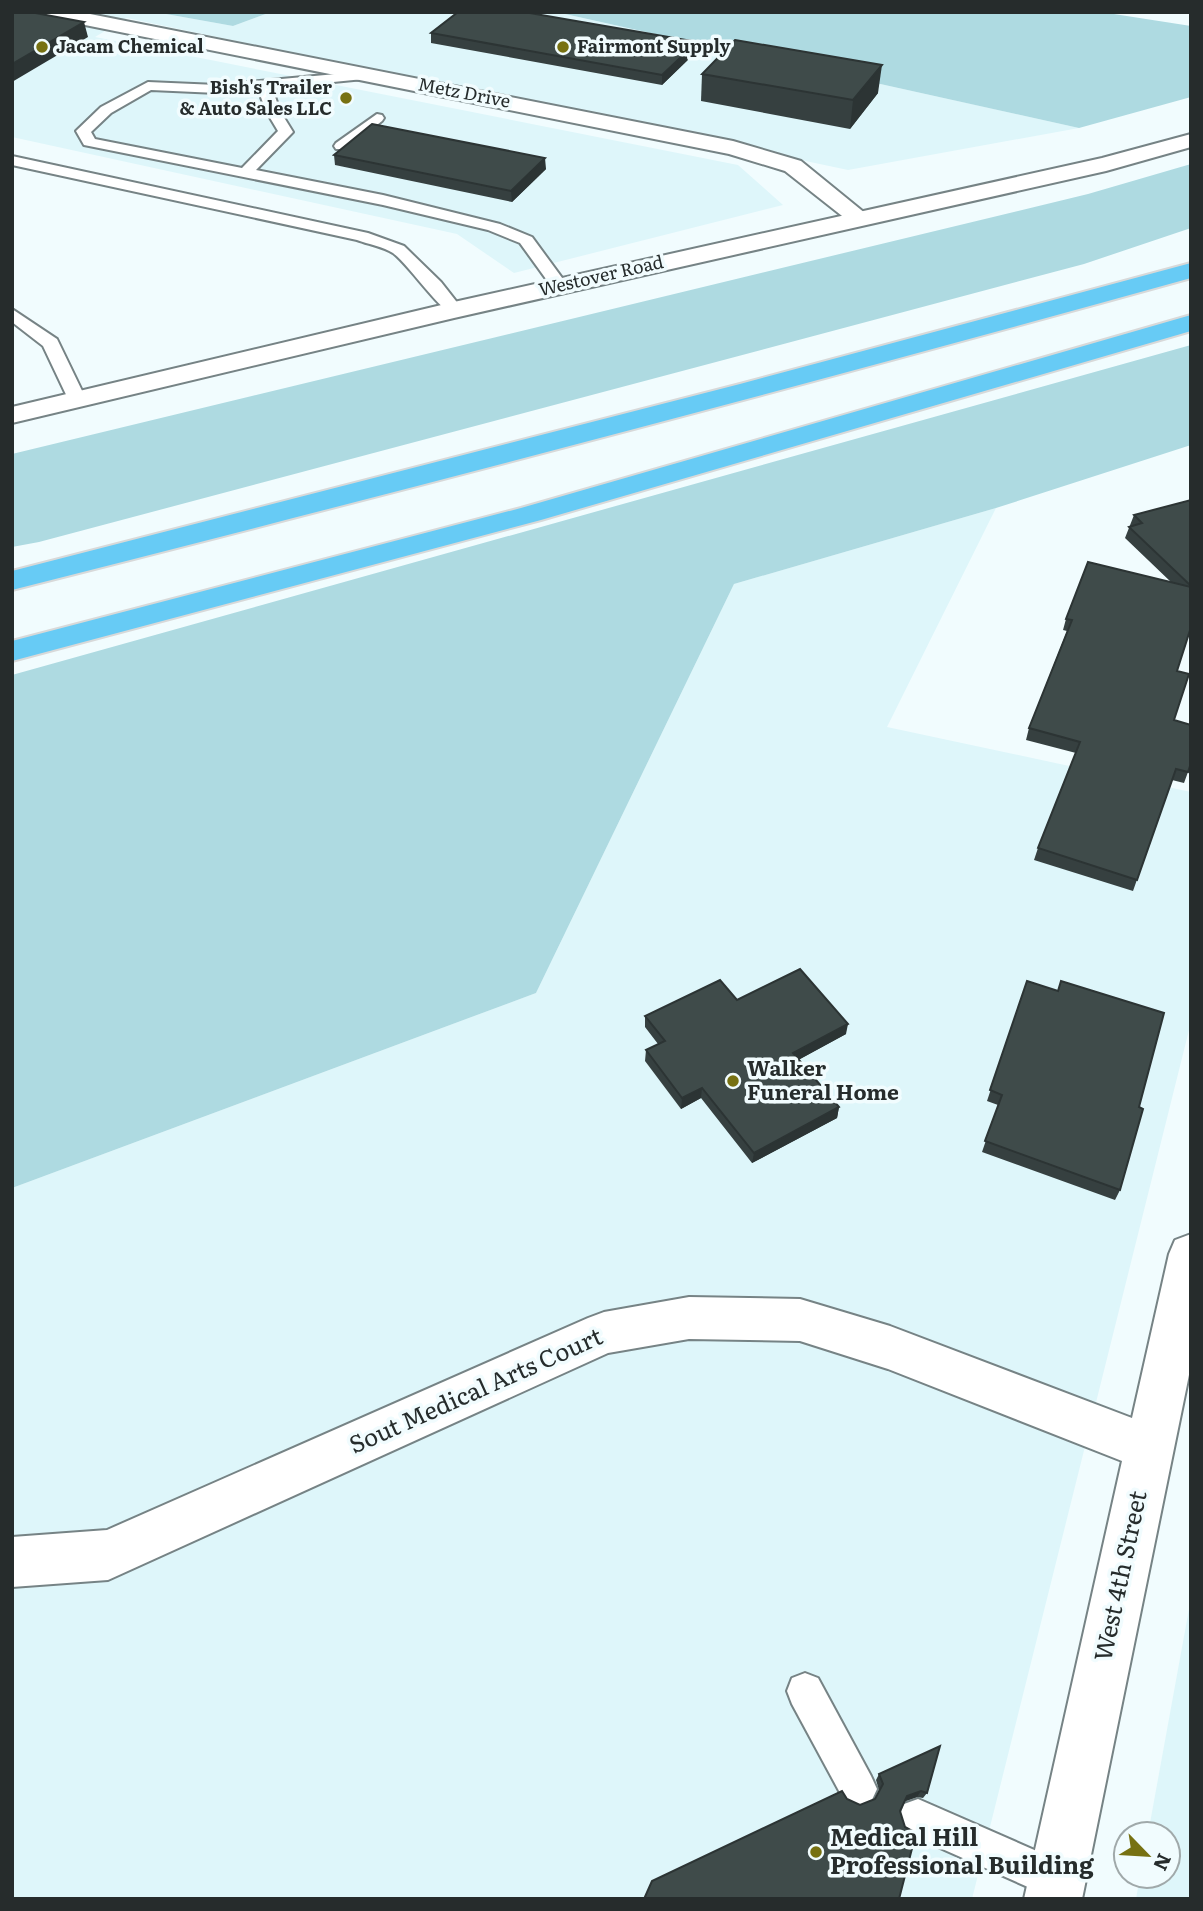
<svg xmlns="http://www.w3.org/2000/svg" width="1203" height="1911" font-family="Literata,serif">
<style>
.built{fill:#def6fa}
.green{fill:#aedae1}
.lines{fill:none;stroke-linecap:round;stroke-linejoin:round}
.service-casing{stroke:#768385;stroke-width:4}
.minor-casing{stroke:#768385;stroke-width:4}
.tertiary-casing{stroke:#768385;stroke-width:4}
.motorway-casing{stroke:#d8d9d9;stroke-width:4}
.service{fill:#fff;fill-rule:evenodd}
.minor{fill:#fff;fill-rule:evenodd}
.tertiary{fill:#fff;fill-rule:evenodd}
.motorway{fill:#67cbf5;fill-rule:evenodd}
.wall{fill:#364040}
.shaded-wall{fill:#2c3434}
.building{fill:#3f4b4a;stroke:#2c3434;stroke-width:2}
.poi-dot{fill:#777112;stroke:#f1fcfe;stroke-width:2.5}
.labels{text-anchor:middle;stroke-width:7;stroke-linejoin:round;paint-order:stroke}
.far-poi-label{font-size:18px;font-weight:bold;fill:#262c2c;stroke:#f1fcfe;text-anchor:start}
.far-street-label{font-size:18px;fill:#262c2c;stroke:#f1fcfe}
.poi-label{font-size:21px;font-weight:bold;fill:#262c2c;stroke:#f1fcfe;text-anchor:start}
.near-street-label{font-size:24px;fill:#262c2c;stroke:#f1fcfe}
.near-poi-label{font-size:24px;font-weight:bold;fill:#262c2c;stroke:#f1fcfe;text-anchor:start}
</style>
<rect width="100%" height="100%" fill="#f1fcfe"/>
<g class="built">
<path d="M 12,12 L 155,12 L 233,26 L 271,12 L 556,12 L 1079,128 L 848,170 L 127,18 L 95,37 L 738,165 L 783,205 L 514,273 L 457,234 L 12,137 Z"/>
<path d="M 996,508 L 887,727 L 1191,792 L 1191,1022 L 972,1899 L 12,1899 L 12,1188 L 536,993 L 734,584 Z"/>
<path d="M 1191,1598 L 1191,1899 L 1136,1899 L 1140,1876 L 1168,1876 L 1168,1834 L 1148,1834 Z"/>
</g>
<g class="green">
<path d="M 155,12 L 271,12 L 233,26 Z"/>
<path d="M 556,12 L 1101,12 L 1191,26 L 1191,97 L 1079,128 Z"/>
<path d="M 1191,164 L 1191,228 L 1084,264 L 39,542 L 12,547 L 12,454 L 1088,194 Z"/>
<path d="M 1191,345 L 1191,445 L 996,508 L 734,584 L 536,993 L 12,1188 L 12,675 Z"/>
</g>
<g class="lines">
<g class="service-casing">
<g id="service">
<path d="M 369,71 L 374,72 L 374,78 L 272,88 L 280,111 L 293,132 L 256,170 L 383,195 L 500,224 L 532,237 L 568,286 L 566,290 L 554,290 L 520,243 L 488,230 L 383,205 L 89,146 L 84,145 L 76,131 L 101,107 L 148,82 L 217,85 ZM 258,89 L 266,111 L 278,131 L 242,168 L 95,139 L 91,132 L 111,113 L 151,90 L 217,93 Z"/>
<path d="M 377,114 L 382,115 L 384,118 L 382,121 L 346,149 L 336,149 L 334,146 L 336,143 Z"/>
<path d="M 12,156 L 368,233 L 404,246 L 441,282 L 463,310 L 454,315 C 441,312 409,265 393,253 C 384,247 368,244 357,240 L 12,165 Z"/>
<path d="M 12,309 L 57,339 L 86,399 L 84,403 L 70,403 L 43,346 L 12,322 Z"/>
<path d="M 805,1673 L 818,1678 L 871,1776 L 877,1789 L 871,1802 L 858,1808 L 845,1802 L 792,1704 L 787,1691 L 792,1678 Z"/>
<path d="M 918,1799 L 1071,1866 L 1077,1880 L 1071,1894 L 1055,1899 L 904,1832 L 899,1818 L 904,1804 Z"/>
</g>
</g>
<g class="minor-casing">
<g id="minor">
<path d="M 41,12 L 80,12 L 733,141 L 801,161 L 871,218 L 867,223 L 851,223 L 785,171 L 729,154 L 50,18 Z"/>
<path d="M 1191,1234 L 1191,1365 L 1082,1899 L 1024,1899 L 1122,1461 L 888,1369 L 800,1341 L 689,1339 L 608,1353 L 108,1580 L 12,1587 L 12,1537 L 107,1530 L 588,1318 L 604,1312 L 689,1297 L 800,1299 L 890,1326 L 1132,1418 L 1169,1254 L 1175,1240 Z"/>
</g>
</g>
<g class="tertiary-casing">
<path id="tertiary" d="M 1191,134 L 1191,147 L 1106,171 L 454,318 L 12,423 L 12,407 L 454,302 L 1102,158 Z"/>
</g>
<g class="motorway-casing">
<g id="motorway">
<path d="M 1191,263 L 1191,278 C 799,387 406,490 12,590 L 12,571 L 740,384 Z"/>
<path d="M 1191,315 L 1191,331 L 541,520 L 12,661 L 12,641 L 521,508 Z"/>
</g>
</g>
<use href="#service" class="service"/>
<use href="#minor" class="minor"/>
<use href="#tertiary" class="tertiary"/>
<use href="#motorway" class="motorway"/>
</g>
<g class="wall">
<path d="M 431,33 L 697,42 L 696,52 L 662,85 L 431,43 Z"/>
<path d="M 702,74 L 878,93 L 850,129 L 701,101 Z"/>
<path d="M 334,155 L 546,169 L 512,202 L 335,165 Z"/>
<path d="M 1191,500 L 1191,627 L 1177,671 L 1174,720 L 1188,772 L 1184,783 L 1172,780 L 1133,891 L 1034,860 L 1038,848 L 1076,753 L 1026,740 L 1029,728 L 1067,631 L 1063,630 L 1066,619 L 1172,583 L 1125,538 L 1134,515 Z"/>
<path d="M 1027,981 L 1139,1107 L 1120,1190 L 1115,1200 L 982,1152 L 998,1105 L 987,1101 Z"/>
<path d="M 737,1000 L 846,1034 L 798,1060 L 839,1107 L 837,1118 L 752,1163 L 701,1098 L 681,1109 L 645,1061 L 646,1050 L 658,1044 L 645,1027 L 645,1016 Z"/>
<path d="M 879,1774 L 927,1793 L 923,1798 L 917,1797 L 905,1801 L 900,1811 L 905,1827 L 847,1799 L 860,1805 L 875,1799 L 879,1790 L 876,1780 Z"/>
</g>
<g class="shaded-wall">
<path d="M 84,22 L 88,37 L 12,82 L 12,64 Z"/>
<path d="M 697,42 L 696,52 L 662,85 L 662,75 Z"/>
<path d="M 882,65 L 878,93 L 850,129 L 853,100 Z"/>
<path d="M 545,158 L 546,169 L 512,202 L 511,191 Z"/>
<path d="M 848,1024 L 846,1034 L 791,1064 L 793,1053 Z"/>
<path d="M 702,1088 L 701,1098 L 681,1109 L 682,1098 Z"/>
<path d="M 839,1107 L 837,1118 L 752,1163 L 754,1153 Z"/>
<path d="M 921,1791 L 917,1797 L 903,1802 L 907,1796 Z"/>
</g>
<g class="building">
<path d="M 12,12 L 30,12 L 84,22 L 12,64 Z"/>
<path d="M 458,12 L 524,12 L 697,42 L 662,75 L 431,33 Z"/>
<path d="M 735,40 L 882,65 L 853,100 L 702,74 Z"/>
<path d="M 372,124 L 545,158 L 511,191 L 334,155 Z"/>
<path d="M 1191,500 L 1191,586 L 1129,527 L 1142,523 L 1134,515 Z"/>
<path d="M 1088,562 L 1191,587 L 1191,627 L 1177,671 L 1189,674 L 1174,720 L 1191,725 L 1191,763 L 1188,772 L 1176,769 L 1137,880 L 1038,848 L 1080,742 L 1029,728 L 1072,620 L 1066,619 Z"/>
<path d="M 800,969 L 848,1024 L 793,1053 L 839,1107 L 754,1153 L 702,1088 L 682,1098 L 646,1050 L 665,1041 L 645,1016 L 720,980 L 737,1000 Z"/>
<path d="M 1027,981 L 1058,991 L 1061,981 L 1164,1013 L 1139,1107 L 1143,1109 L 1120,1190 L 985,1141 L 1002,1095 L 990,1090 Z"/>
<path d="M 940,1746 L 927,1793 L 921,1791 L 907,1796 L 900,1811 L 905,1827 L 916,1833 L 899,1899 L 644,1899 L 652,1881 L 842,1791 L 847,1799 L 860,1805 L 875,1799 L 883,1784 L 879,1774 Z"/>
</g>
<g class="poi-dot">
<circle cx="42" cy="47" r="7"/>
<circle cx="563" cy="47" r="7"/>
<circle cx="346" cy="98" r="7"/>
<circle cx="733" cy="1081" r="7"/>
<circle cx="816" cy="1852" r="7"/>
</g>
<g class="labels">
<g class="far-poi-label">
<text x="56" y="53">Jacam Chemical</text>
<text x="577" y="53">Fairmont Supply</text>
<text x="332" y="94" text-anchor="end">Bish's Trailer<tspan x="332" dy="21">&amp; Auto Sales LLC</tspan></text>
</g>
<g class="far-street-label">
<text transform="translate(464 93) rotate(11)" y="6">Metz Drive</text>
<text transform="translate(601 276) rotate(-13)" y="6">Westover Road</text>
</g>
<g class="poi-label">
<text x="747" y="1076">Walker<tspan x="747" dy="24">Funeral Home</tspan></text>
</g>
<g class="near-street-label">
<text transform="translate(476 1391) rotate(-24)" y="8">Sout Medical Arts Court</text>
<text transform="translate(1121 1576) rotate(-78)" y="8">West 4th Street</text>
</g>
<g class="near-poi-label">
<text x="830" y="1846">Medical Hill<tspan x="830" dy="28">Professional Building</tspan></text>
</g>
</g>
<rect width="1203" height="1911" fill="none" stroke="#262c2c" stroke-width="28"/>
<g transform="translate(1147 1855) rotate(115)"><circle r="33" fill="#f1fcfe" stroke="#a0a9aa" stroke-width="2"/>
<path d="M0-5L12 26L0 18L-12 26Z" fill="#777112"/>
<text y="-10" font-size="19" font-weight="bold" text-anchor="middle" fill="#262c2c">N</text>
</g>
</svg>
